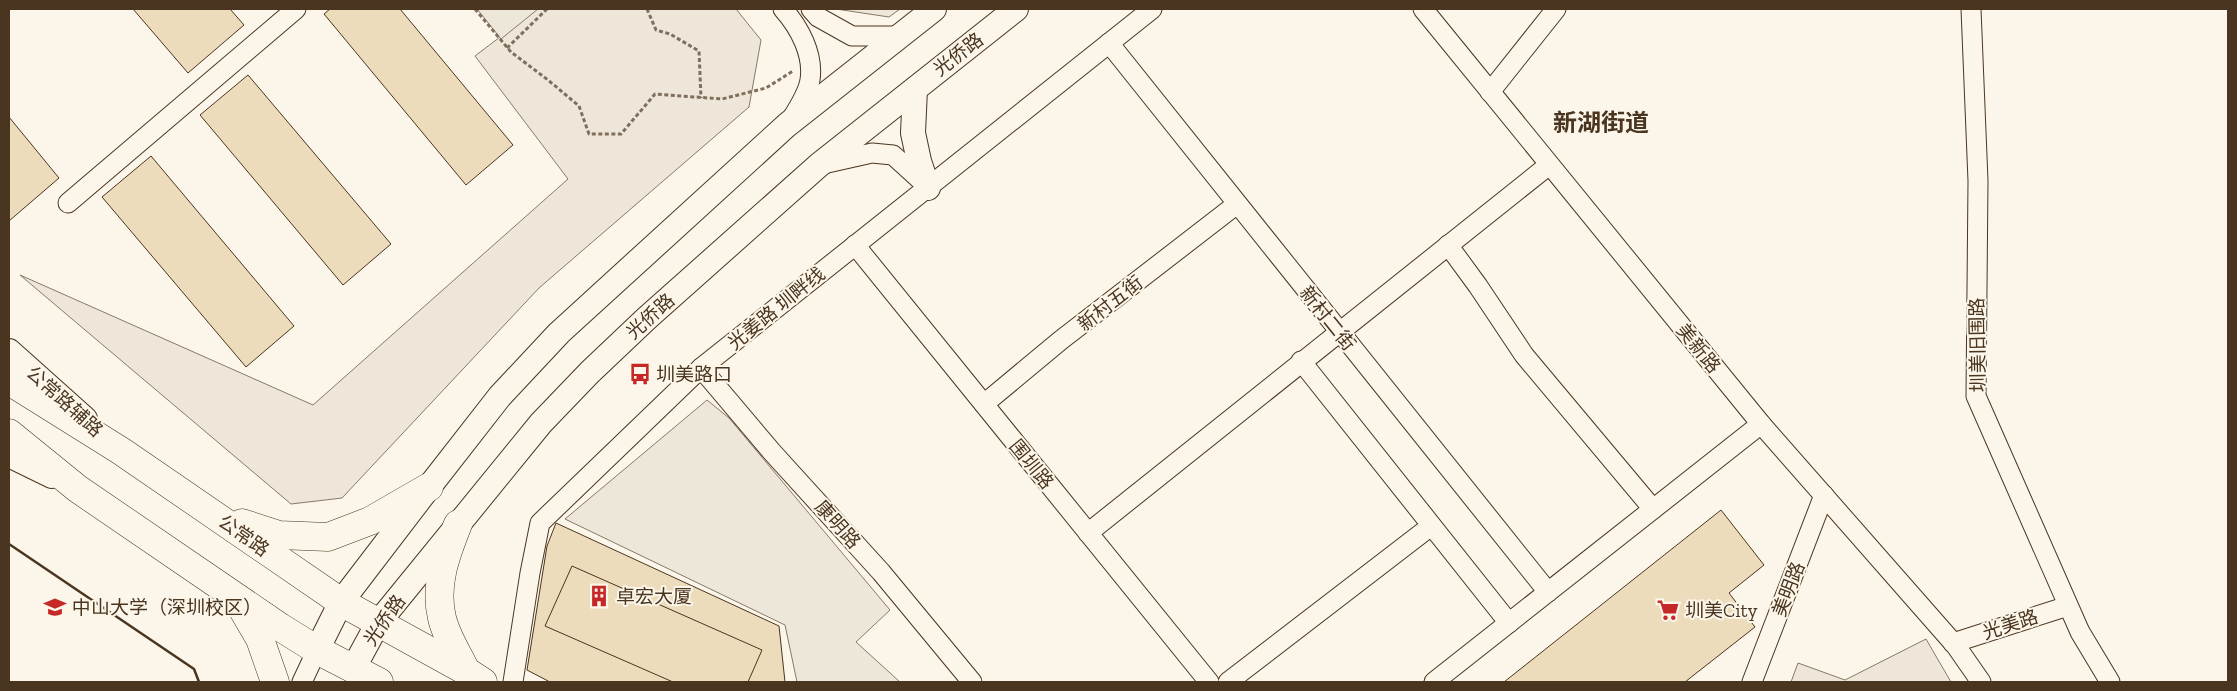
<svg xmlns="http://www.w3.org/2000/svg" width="2237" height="691" font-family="'Zilla Slab','Noto Sans SC',serif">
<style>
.green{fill:#ede6d9;stroke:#887966}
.parking{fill:#ede7d9;stroke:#887966}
.building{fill:#ecdcbc;stroke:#4a3520}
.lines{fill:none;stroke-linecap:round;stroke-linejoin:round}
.minor-casing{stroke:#4a3520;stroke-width:21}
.major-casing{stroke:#4a3520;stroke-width:26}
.highway-casing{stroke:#4a3520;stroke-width:29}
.path{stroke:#7f6f5c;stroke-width:3;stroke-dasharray:4 2.5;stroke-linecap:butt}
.minor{stroke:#fbf6e9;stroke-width:19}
.major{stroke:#fbf6e9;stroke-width:24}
.highway{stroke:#fbf6e9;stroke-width:28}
.wall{stroke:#4a3520;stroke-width:2.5}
.labels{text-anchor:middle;stroke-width:4;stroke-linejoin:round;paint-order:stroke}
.street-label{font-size:19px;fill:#4a3520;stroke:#fbf6e9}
.poi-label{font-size:19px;fill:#4a3520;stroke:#fbf6e9;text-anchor:start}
.district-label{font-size:24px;font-weight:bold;fill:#4a3520;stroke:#fbf6e9}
</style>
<rect width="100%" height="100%" fill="#fbf6e9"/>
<g class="green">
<path d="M 537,9 L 736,9 L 761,40 L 749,107 L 539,288 L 342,498 L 291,504 L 20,275 L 313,405 L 568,179 L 475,56 Z"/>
<path d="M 836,9 L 900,9 L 889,17 Z"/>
<path d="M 1926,639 L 1951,682 L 1791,682 L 1798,663 L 1845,680 Z"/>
</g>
<g class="parking">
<path d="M 477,9 L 538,9 L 501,39 Z"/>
<path d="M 707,400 L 729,418 L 890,610 L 856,642 L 900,682 L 797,682 L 785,625 L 565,519 Z"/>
</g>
<g class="building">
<path d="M 133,9 L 230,9 L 244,25 L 188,73 Z"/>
<path d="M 330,9 L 400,9 L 513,145 L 466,185 L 324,14 Z"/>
<path d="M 248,75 L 391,244 L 343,285 L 200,115 Z"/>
<path d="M 9,117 L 59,178 L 9,221 Z"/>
<path d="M 151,156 L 294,326 L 246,367 L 102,197 Z"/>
<path d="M 1721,510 L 1764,565 L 1729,593 L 1755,627 L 1685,682 L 1504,682 Z"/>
<path d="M 556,523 L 779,626 L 785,682 L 550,682 L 527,670 L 547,546 Z"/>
<path d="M 572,566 L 762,650 L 748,682 L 673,682 L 545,626 Z"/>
</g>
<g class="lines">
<g class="minor-casing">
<g id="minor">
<path d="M 783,9 C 799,27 814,54 810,80 C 808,93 799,107 792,118"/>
<path d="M 811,9 L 818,17 L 852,36 L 899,36"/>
<path d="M 1423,9 L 1761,424 L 1956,646 L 1981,682"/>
<path d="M 1971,9 L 1978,181 L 1976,396 L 2080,632 L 2110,682"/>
<path d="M 1109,43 L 1548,592"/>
<path d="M 1490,92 L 1556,9"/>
<path d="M 823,164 L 872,153 L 893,155 L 927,186"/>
<path d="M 68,203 L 296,9"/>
<path d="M 855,245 L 1209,682"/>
<path d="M 1448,245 L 1478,286 L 1524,355 L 1653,509"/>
<path d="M 1301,361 L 1509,623"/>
<path d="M 701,368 L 772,452 L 881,572 L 972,682"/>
<path d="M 984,404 L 1061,340 L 1237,204"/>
<path d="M 1088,533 L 1549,165"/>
<path d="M 1953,643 L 2068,606"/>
<path d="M 302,682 L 317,650"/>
<path d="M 513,682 L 530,573 L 540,523 L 701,368 L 1152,9"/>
<path d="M 1228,682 L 1431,526"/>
<path d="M 1434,682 L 1761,424"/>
<path d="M 1752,682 L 1824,495"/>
</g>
</g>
<g class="major-casing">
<g id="major">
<path d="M 915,89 L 913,133 L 919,161 L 928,188"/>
<path d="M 9,351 L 85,419"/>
<path d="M 9,455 L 52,476"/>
<path d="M 317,650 L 341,602 L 429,487 L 500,396 L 559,333 L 787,125 L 934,9"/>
<path d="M 353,669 L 378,623 L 541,423 L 590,372 L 647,318 L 819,165 L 1016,9"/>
</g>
</g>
<g class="highway-casing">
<g id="highway">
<path d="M 9,381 L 121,451 L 341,602 L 466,671 L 483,682"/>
<path d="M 9,433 L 78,489 L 280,627 L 317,650 L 379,682"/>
<path d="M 242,523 L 279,535 L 328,537 L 370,521 L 429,487"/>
<path d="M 458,524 C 446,554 434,585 442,618 C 446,636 458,654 466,671"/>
<path d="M 239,603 L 260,639 L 275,682"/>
</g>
</g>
<g class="path">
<path d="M 475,9 L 511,52 L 548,80 L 579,106 L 589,134 L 621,134 L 655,94 L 722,99 L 766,88 L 793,71"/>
<path d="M 647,9 L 656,30 L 670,34 L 699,51 L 701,98"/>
<path d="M 507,48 L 547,9"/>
</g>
<use href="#minor" class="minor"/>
<use href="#major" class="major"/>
<use href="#highway" class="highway"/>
<path class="wall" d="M 9,544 L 194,669 L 199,682"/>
</g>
<defs>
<g id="bus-bare" transform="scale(1.725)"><path d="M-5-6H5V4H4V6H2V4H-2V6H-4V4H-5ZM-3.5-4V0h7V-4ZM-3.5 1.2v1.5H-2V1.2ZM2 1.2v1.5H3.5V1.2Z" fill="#c62828" stroke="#fbf6e9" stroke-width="2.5" paint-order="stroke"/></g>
<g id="building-bare" transform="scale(1.725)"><path d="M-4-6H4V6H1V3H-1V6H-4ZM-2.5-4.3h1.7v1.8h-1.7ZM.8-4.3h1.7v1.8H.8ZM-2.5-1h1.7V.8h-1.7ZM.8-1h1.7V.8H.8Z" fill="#c62828" stroke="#fbf6e9" stroke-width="2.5" paint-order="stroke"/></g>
<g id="university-bare" transform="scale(1.725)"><path d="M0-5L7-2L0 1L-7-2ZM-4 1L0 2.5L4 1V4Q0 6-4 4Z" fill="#c62828" stroke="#fbf6e9" stroke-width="2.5" paint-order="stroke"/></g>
<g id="supermarket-bare" transform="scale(1.725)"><path d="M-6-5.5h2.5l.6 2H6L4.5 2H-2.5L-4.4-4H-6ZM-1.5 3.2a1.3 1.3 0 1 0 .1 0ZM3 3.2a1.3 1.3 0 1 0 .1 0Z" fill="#c62828" stroke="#fbf6e9" stroke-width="2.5" paint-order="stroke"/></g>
</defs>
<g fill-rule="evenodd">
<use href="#bus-bare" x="640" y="374"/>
<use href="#building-bare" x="599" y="596"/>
<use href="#university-bare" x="55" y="607"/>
<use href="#supermarket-bare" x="1668" y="610"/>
</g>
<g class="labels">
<g class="street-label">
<text transform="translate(958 54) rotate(-38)" y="7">光侨路</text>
<text transform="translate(1110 303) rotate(-38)" y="7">新村五街</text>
<text transform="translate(776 308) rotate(-39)" y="7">光姜路 圳畔线</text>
<text transform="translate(650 316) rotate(-42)" y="7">光侨路</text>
<text transform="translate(1328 318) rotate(51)" y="7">新村二街</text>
<text transform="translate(1977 345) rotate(-91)" y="7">圳美旧围路</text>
<text transform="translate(1699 348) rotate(51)" y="7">美新路</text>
<text transform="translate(65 401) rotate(42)" y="7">公常路辅路</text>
<text transform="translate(1032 464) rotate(51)" y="7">围圳路</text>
<text transform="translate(838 524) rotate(48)" y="7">康明路</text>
<text transform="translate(244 535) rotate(35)" y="7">公常路</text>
<text transform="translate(1788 589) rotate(-69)" y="7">美明路</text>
<text transform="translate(384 620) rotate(-55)" y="7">光侨路</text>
<text transform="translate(2010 624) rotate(-18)" y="7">光美路</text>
</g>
<g class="poi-label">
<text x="656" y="381">圳美路口</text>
<text x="616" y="603">卓宏大厦</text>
<text x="72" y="614">中山大学（深圳校区）</text>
<text x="1685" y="617">圳美City</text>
</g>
<g class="district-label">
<text x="1601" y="131">新湖街道</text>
</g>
</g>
<rect width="2237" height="691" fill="none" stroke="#4a3520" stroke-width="20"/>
</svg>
